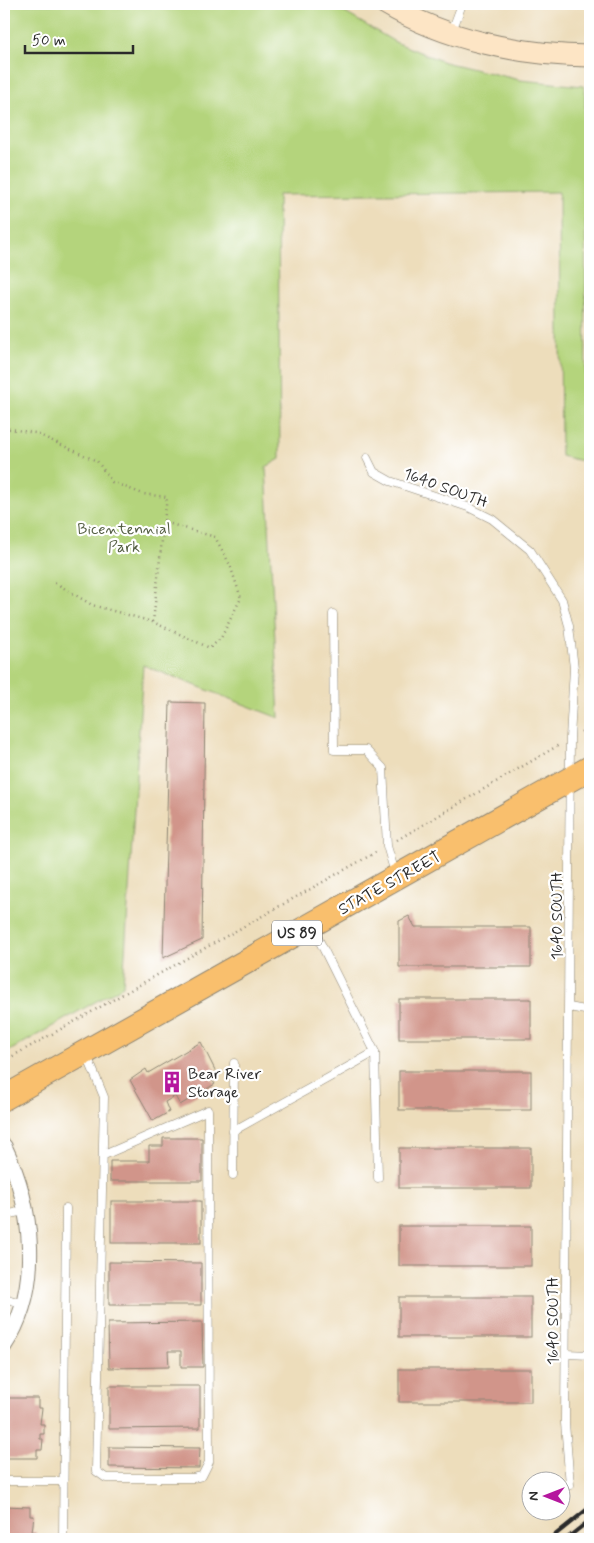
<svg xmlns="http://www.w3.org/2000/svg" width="594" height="1543" font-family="Mynerve,sans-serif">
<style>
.green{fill:#b4d47b;stroke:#708053}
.building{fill:#d1958a}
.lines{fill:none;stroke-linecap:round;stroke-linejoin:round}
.lane-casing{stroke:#8c8473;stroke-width:9}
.street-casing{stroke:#8c8473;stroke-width:17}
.secondary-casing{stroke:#8c8473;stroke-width:23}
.primary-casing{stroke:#8c8473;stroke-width:26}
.path{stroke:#8c8473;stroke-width:2.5;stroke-dasharray:1 4;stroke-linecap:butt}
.lane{stroke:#fff;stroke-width:8}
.street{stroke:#fff;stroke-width:15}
.secondary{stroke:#fde5c5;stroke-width:21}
.primary{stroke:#f9bf6d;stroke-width:24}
.rail{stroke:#2b2b2b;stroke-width:4}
.labels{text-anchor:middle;stroke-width:4.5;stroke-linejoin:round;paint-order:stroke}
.shield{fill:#fff;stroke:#6b6b6b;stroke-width:1}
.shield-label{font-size:15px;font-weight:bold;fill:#2b2b2b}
.street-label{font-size:16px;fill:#2b2b2b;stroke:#fff}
.park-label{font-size:16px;fill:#545e43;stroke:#fff}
.poi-label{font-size:16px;fill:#2b2b2b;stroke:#fff;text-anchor:start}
</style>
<rect width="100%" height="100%" fill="#fff"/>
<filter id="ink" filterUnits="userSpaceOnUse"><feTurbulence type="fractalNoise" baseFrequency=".02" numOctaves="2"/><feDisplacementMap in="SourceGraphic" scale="10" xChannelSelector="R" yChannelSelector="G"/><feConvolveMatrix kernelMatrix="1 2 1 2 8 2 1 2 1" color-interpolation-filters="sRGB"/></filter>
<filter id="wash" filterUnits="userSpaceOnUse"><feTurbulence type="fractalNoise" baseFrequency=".0096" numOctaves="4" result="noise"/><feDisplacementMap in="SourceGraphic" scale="20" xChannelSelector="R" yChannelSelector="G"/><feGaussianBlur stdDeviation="1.12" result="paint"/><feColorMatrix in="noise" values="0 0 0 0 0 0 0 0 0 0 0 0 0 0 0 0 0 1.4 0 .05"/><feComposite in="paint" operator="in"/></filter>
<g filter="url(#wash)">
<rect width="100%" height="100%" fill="#edddbb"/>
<path class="green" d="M 4,4 L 330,4 L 395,42 L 444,62 L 520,80 L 583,86 L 585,90 L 586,462 L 561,456 L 559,192 L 278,195 L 280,459 L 266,467 L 279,718 L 143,665 L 123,986 L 4,1054 Z"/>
<g id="blocks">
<g class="building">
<path d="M 170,702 L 205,703 L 202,940 L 163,958 Z"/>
<path d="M 409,916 L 415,927 L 531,927 L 531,967 L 399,967 L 399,921 Z"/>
<rect x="399" y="999" width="132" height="40"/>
<path d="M 201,1042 L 218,1076 L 212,1080 L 215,1084 L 180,1105 L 175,1096 L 165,1102 L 169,1112 L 153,1121 L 130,1080 L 146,1069 L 148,1073 Z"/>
<rect x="399" y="1071" width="132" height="39"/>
<path d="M 163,1138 L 202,1138 L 202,1181 L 110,1181 L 110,1161 L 149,1161 L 149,1146 L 163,1146 Z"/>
<rect x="399" y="1148" width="132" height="40"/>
<rect x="111" y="1201" width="90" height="42"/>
<rect x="399" y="1226" width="132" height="40"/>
<path d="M 109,1262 L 201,1263 L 201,1305 L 109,1305 Z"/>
<rect x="399" y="1297" width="132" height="40"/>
<path d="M 202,1322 L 203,1367 L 181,1367 L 181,1351 L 168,1351 L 169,1367 L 109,1368 L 108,1323 Z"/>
<rect x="399" y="1369" width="132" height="33"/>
<path d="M 109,1386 L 200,1386 L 200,1428 L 109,1429 Z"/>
<path d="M 5,1398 L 38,1398 L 38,1408 L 42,1408 L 40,1424 L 44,1424 L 44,1434 L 40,1434 L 40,1439 L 43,1439 L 42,1450 L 37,1450 L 37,1458 L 5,1458 Z"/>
<path d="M 109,1447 L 200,1448 L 199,1468 L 109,1467 Z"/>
<path d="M 4,1506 L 30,1507 L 30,1516 L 34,1516 L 32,1532 L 36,1532 L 36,1539 L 4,1539 Z"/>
</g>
</g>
</g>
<g filter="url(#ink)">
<use href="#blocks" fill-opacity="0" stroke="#8c8473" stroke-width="1"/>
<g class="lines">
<g class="lane-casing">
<g id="lane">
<path d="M 452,31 L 462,4"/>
<path d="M 367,458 L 374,472 L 390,481 L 468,507 L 492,519 L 530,550 L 562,600 L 569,626 L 574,668 L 570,738 L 565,1423 L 570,1485"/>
<path d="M 333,614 L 334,750 L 366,750 L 383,768 L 387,846 L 395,873"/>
<path d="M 312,926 L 375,1052"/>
<path d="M 569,1007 L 590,1011"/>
<path d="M 86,1053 L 104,1097 L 96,1471 L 106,1478 L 193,1478 L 202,1476 L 209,1462 L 208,1110 L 104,1155"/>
<path d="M 233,1131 L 375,1052 L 378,1178"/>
<path d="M 233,1175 L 234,1063"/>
<path d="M 4,1215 L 25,1211"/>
<path d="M 4,1298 L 21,1303"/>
<path d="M 566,1354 L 590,1355"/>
<path d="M 4,1481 L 63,1481"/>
<path d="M 63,1539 L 66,1208"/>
</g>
</g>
<g class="street-casing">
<path id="street" d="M 4,1146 C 33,1206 43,1288 4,1346"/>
</g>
<g class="secondary-casing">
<path id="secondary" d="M 386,4 C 446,40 521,55 590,56"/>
</g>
<g class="primary-casing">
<path id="primary" d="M 4,1098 L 590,768"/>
</g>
<g class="path">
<path d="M 4,428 L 35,433 L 97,461 L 112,482 L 143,494 L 167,497 L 164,522 L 215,537 L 230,565 L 241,598 L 221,638 L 210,648 L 153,622 L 92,605 L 54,582"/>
<path d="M 153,622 L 164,522"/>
<path d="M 581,732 L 590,726"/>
<path d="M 397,840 L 559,745"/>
<path d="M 4,1061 L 378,851"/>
</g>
<use href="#lane" class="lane"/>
<use href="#street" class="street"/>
<use href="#secondary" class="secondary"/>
<use href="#primary" class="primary"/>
<g class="rail">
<path d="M 550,1539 L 590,1507"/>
<path d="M 566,1539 L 590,1520"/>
</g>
</g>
</g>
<defs>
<g id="building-bare" transform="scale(1.725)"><path d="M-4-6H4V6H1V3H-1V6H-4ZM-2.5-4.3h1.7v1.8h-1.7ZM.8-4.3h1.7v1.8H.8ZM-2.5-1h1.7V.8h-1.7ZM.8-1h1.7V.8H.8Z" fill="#b5179e" stroke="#fff" stroke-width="2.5" paint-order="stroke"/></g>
</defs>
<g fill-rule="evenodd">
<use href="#building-bare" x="172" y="1082"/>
</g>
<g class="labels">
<rect class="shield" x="272" y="920.5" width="50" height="25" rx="4"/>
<g class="shield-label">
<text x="297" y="938">US 89</text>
</g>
<g class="street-label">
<text transform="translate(446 487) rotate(20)" y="6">1640 SOUTH</text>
<text transform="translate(389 882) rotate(-29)" y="6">STATE STREET</text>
<text transform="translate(556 916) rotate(-90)" y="6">1640 SOUTH</text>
<text transform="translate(552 1321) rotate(-90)" y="6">1640 SOUTH</text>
</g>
<g class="park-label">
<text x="124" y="534">Bicentennial<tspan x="124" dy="18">Park</tspan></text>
</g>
<g class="poi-label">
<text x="188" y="1079">Bear River<tspan x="188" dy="18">Storage</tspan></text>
</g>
</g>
<rect width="594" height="1543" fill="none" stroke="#fff" stroke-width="20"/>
<g transform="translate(546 1496) rotate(270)"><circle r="24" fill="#ffffff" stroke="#aaaaaa"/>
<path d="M0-4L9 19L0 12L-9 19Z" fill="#b5179e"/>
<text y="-8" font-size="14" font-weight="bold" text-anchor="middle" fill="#2b2b2b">N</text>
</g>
<path d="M25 45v8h108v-8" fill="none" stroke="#2b2b2b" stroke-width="2.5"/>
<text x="32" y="45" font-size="15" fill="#2b2b2b" stroke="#ffffff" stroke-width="4" paint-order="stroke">50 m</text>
</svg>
